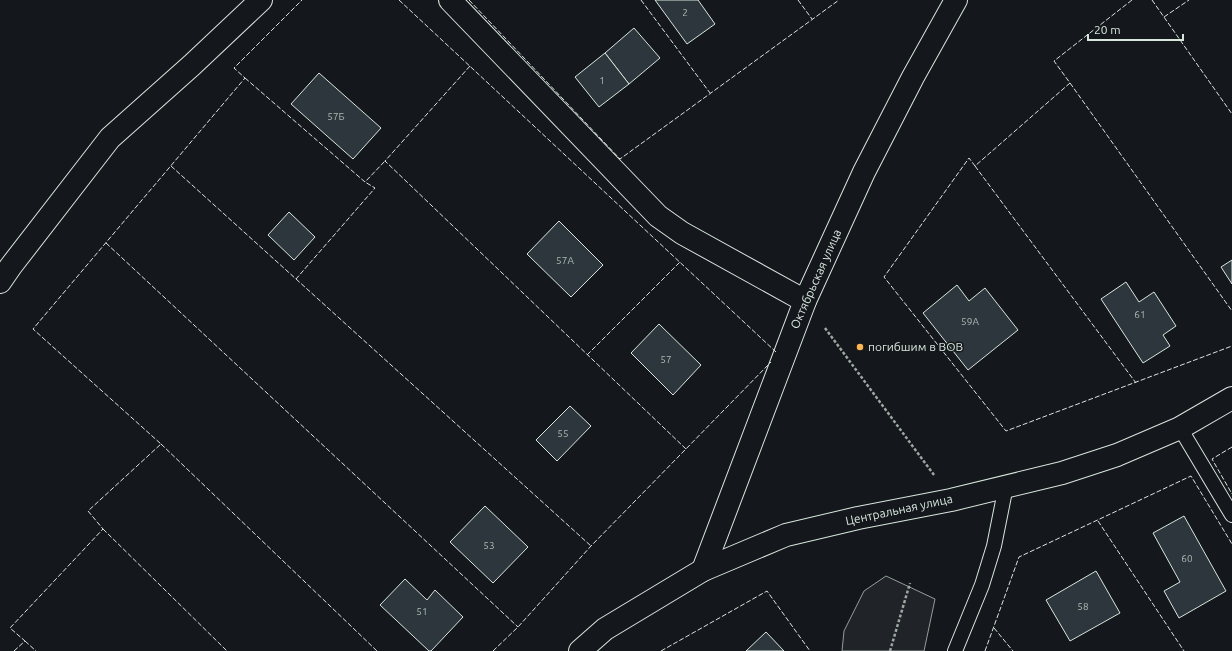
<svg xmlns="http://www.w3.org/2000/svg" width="1232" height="651" font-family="Ubuntu,sans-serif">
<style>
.green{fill:#202428;stroke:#939e99}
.building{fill:#2c363c;stroke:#d8e6dc}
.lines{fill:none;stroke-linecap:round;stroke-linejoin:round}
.service-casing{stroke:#d8e6dc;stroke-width:16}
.minor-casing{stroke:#d8e6dc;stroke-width:24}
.secondary-casing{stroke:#d8e6dc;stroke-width:24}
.path{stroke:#9da8a2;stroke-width:2.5;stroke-dasharray:3 2;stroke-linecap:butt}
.service{stroke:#14181c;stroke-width:14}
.minor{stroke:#14181c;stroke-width:22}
.secondary{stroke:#14181c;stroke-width:22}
.fence{stroke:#d8e6dc;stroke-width:1;stroke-dasharray:5 2;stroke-linecap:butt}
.poi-dot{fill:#ffb74d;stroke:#14181c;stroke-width:1.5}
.labels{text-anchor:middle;stroke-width:3;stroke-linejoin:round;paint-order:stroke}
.number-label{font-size:10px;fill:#adbab4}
.street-label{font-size:12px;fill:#d8e6dc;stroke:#14181c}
.poi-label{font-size:12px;fill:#d8e6dc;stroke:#14181c;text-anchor:start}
</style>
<rect width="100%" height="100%" fill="#14181c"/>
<path class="green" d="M 886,576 L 935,599 L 924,651 L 842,651 L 844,631 L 864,591 Z"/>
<g class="building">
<path d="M 655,0 L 698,0 L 715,24 L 687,44 Z"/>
<path d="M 634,28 L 660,58 L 629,84 L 605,53 Z"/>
<path d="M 605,53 L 629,84 L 599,107 L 575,77 Z"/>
<path d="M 319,73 L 381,128 L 353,159 L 291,104 Z"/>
<path d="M 289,212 L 315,237 L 294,260 L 268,235 Z"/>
<path d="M 559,221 L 603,265 L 571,297 L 527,254 Z"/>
<path d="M 1232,260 L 1232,284 L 1221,267 Z"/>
<path d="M 1126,282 L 1139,302 L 1154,292 L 1176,326 L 1163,335 L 1170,346 L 1143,363 L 1101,299 Z"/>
<path d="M 957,285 L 969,301 L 985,288 L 1018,330 L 968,370 L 923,313 Z"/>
<path d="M 659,324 L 701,365 L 673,395 L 631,353 Z"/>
<path d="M 570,406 L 591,426 L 557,461 L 536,440 Z"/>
<path d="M 485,506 L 528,547 L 493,583 L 450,542 Z"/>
<path d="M 1184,516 L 1226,591 L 1179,618 L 1164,591 L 1180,582 L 1153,533 Z"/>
<path d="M 1096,571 L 1120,613 L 1070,641 L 1046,600 Z"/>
<path d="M 405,579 L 427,600 L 435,590 L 463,617 L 431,651 L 429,651 L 380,605 Z"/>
<path d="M 766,632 L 784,651 L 746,651 Z"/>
</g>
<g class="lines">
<g class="service-casing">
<g id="service">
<path d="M 1180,428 L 1232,515"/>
<path d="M 955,651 L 982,585 L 994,546 L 1006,486"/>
</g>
</g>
<g class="minor-casing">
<g id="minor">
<path d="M 450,0 L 658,216 L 682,233 L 805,301"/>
<path d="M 0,282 L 11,266 L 110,138 L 192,65 L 261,0"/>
<path d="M 703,570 L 805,301 L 864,172 L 913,77 L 956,0"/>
</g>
</g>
<g class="secondary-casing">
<path id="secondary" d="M 580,651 L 605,629 L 703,570 L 786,535 L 858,518 L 951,500 L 1062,473 L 1117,455 L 1180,428 L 1232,398"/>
</g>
<g class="path">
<path d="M 825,328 L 934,475"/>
<path d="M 890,651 L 910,583"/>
</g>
<use href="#service" class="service"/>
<use href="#minor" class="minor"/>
<use href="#secondary" class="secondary"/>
<g class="fence">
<path d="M 399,0 L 776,352"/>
<path d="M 469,0 L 620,159 L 839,0"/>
<path d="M 641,0 L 710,93"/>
<path d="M 798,0 L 812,19"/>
<path d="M 1132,0 L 1054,61 L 1070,83 L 975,166 L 969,158 L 884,277 L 1006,431 L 1232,346"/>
<path d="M 1152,0 L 1232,114"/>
<path d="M 1164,17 L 1189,0"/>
<path d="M 470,66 L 385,161 L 686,449"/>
<path d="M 245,78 L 365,182 L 385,161"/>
<path d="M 1070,83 L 1232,311"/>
<path d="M 171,166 L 296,279 L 375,188 L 365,182"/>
<path d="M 975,166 L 1136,383"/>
<path d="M 106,243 L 518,627"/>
<path d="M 296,279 L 591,546"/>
<path d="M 587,355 L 680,262"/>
<path d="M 161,444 L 377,651"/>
<path d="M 1232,447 L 1212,459 L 1232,494"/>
<path d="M 1098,521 L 1184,651"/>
<path d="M 103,529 L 227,651"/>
<path d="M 994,628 L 1013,651"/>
<path d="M 25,641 L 36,651"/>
<path d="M 14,651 L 25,641 L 10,628 L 103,529 L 88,511 L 161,444 L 33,329 L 245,78 L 234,68 L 302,0"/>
<path d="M 493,651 L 518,627 L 591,546 L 771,362"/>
<path d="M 661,651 L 767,591 L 810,651"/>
<path d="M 985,651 L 1019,557 L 1191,476 L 1232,544"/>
</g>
</g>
<circle class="poi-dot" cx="860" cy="347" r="4"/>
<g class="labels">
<g class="number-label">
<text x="685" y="16">2</text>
<text x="602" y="84">1</text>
<text x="336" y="120">57Б</text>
<text x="565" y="264">57А</text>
<text x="1140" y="318">61</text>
<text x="970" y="325">59А</text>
<text x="666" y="363">57</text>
<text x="563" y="437">55</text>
<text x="489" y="549">53</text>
<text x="1187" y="562">60</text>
<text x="1083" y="610">58</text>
<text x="422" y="615">51</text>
</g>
<g class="street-label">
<text transform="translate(816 279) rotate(-66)" y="4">Октябрьская улица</text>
<text transform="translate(899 510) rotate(-12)" y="4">Центральная улица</text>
</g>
<g class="poi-label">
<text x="868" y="351">погибшим в ВОВ</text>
</g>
</g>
<path d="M1088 34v6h95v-6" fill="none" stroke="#d8e6dc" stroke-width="2"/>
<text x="1094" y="34" font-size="12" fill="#d8e6dc" stroke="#14181c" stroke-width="3" paint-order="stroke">20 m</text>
</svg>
